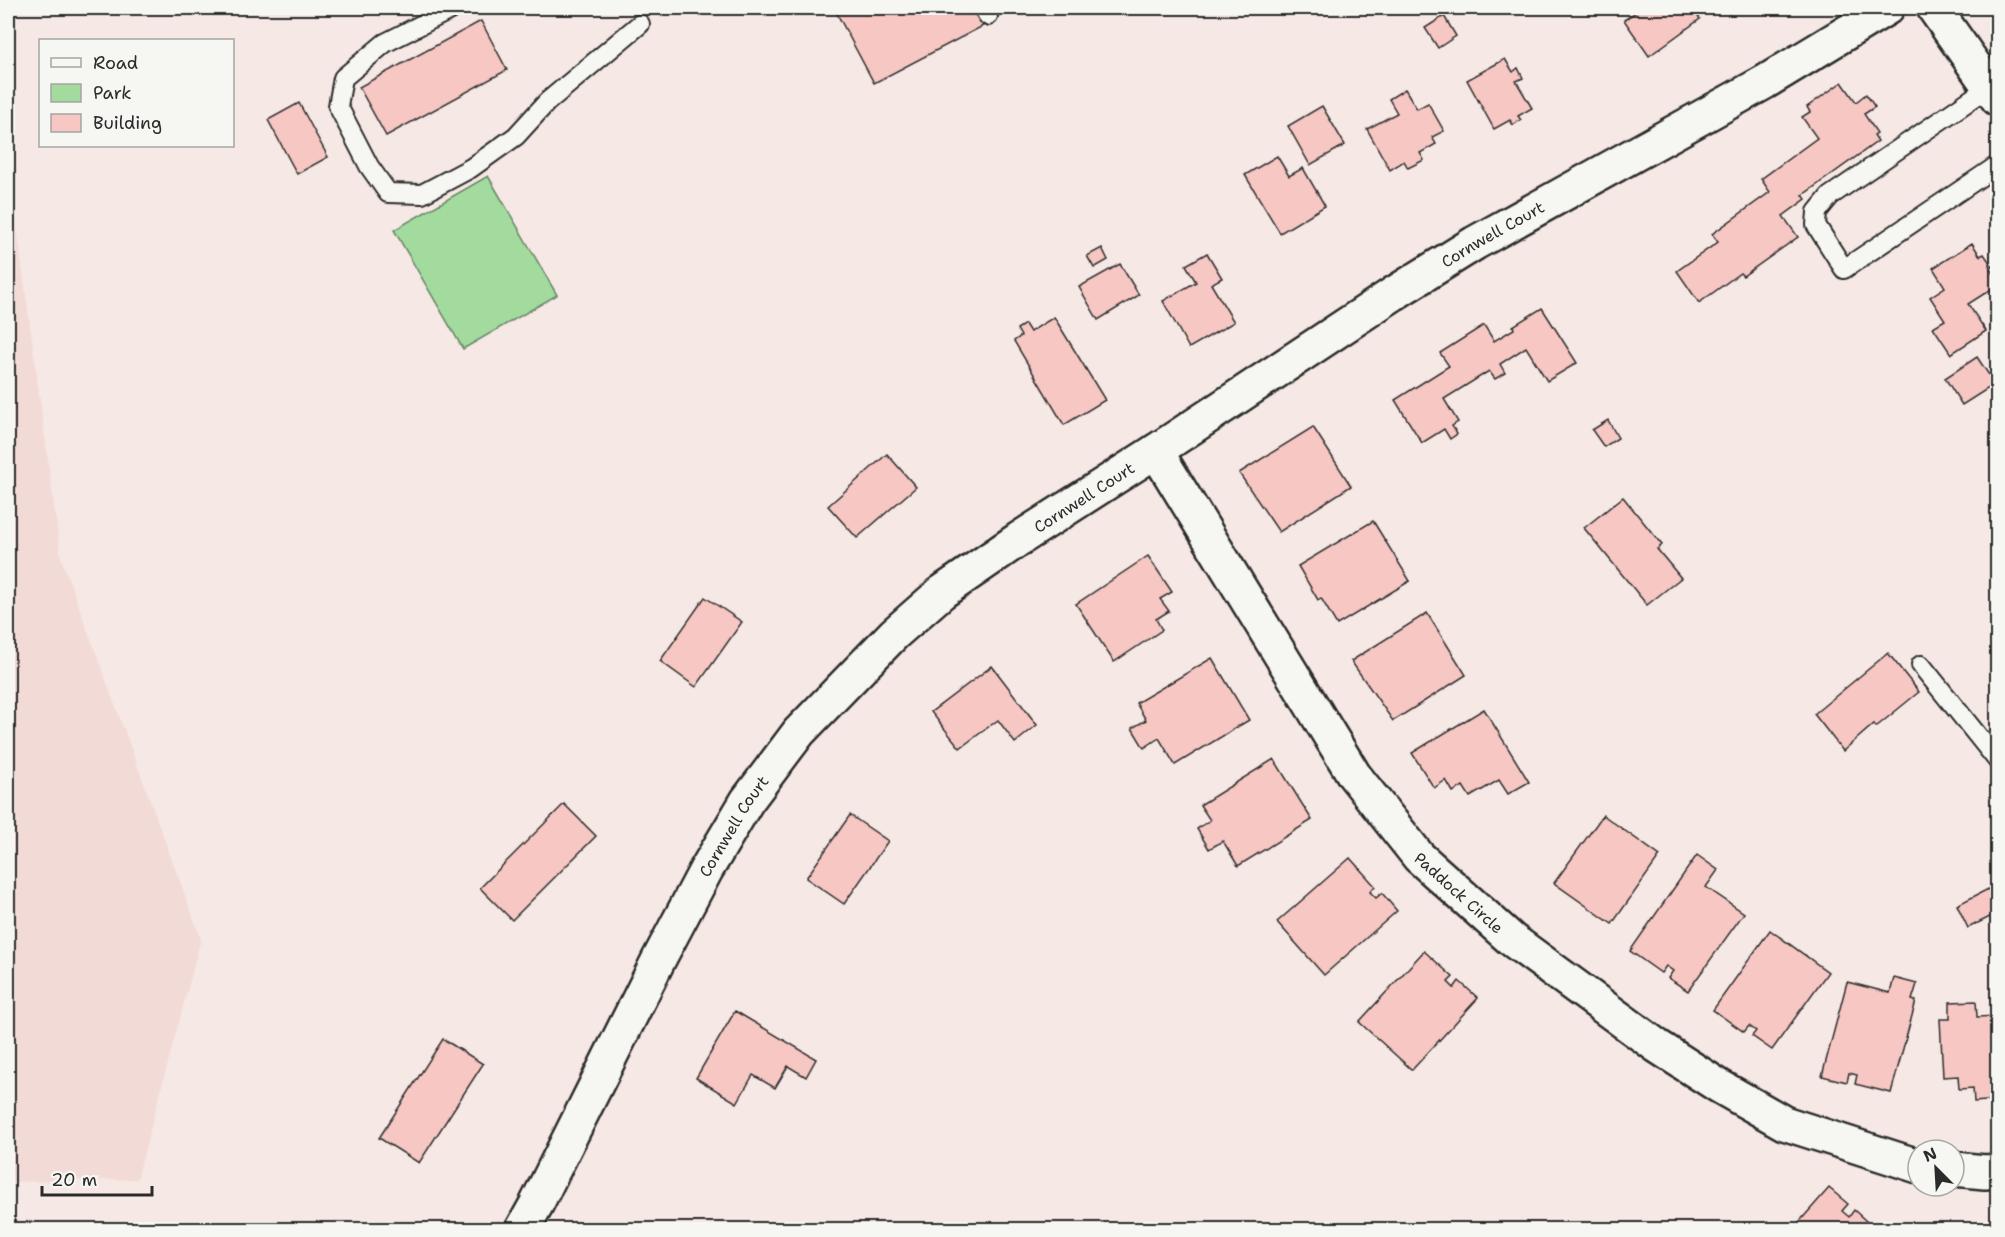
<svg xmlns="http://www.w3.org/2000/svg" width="2005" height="1237" font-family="'Shantell Sans',sans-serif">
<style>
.built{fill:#f2dad6}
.green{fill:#a3db9f;stroke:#678365;stroke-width:1.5}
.building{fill:#f7c7c3;stroke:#2b2b2b;stroke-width:1.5}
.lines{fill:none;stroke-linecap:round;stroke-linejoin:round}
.service-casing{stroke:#2b2b2b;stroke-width:22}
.minor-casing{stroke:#2b2b2b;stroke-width:38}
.secondary-casing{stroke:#2b2b2b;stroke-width:38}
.service{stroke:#f6f6f2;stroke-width:18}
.minor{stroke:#f6f6f2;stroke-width:33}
.secondary{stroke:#f6f6f2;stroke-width:33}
.labels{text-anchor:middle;stroke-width:6;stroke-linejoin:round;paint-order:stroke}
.street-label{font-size:16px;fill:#2b2b2b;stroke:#f6f6f2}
</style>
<rect width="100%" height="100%" fill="#f6e8e4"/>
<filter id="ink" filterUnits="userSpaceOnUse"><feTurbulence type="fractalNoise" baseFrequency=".0167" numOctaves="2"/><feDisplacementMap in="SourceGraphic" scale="12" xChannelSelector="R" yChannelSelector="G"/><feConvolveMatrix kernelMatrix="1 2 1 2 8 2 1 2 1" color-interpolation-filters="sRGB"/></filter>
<g filter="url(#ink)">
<path class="built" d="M 8,171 L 10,175 L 61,558 L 201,939 L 137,1179 L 8,1182 Z"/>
<path class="green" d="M 488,176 L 557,295 L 463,349 L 394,230 Z"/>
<g class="building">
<path d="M 834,8 L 973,8 L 983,26 L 874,83 Z"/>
<path d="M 1642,8 L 1706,8 L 1697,14 L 1700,19 L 1649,56 L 1624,20 Z"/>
<path d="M 1724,8 L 1746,8 L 1738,13 L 1732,11 L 1729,14 Z"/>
<path d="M 1444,16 L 1456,36 L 1438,48 L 1425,28 Z"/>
<path d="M 481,21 L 507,70 L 386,136 L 359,87 Z"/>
<path d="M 1505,59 L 1513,72 L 1518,68 L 1523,78 L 1516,81 L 1532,108 L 1518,116 L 1521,120 L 1513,125 L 1510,120 L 1494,129 L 1467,80 Z"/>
<path d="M 1842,82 L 1856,102 L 1866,94 L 1875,107 L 1864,114 L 1877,133 L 1874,135 L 1878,141 L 1803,195 L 1806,199 L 1783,216 L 1798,237 L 1743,276 L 1740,273 L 1699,303 L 1677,271 L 1718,242 L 1712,234 L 1770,192 L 1761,179 L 1817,138 L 1802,117 L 1810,112 L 1807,107 Z"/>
<path d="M 1405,89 L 1417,109 L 1428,103 L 1444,131 L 1432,137 L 1436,144 L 1420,153 L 1424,160 L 1408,168 L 1404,161 L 1390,170 L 1367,129 L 1397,113 L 1389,99 Z"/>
<path d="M 299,103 L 328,157 L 297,174 L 268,120 Z"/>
<path d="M 1322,106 L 1345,145 L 1310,165 L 1288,126 Z"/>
<path d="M 1277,156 L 1289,176 L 1303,168 L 1325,206 L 1280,233 L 1245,175 Z"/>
<path d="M 1972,243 L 1980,256 L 1984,254 L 1993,267 L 1990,269 L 1998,281 L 1998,285 L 1968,304 L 1986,331 L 1951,354 L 1933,327 L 1945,320 L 1930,297 L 1945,287 L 1933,268 Z"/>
<path d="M 1102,248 L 1108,260 L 1094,268 L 1087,256 Z"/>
<path d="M 1207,253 L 1222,278 L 1211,284 L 1234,322 L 1189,348 L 1163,301 L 1196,282 L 1186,265 Z"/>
<path d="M 1120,264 L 1139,295 L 1098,320 L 1079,287 Z"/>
<path d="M 1542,308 L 1577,363 L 1547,381 L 1526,347 L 1500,364 L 1505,373 L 1495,379 L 1489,371 L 1444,399 L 1458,422 L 1452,426 L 1457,434 L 1450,439 L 1444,429 L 1422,443 L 1395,400 L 1449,366 L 1440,353 L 1484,325 L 1494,341 L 1514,329 L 1513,326 Z"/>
<path d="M 1054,317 L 1105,400 L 1064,425 L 1014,341 L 1021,336 L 1017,329 L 1025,324 L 1030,332 Z"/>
<path d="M 1977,357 L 1995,384 L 1962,405 L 1945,378 Z"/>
<path d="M 1608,420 L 1618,438 L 1604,447 L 1592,430 Z"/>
<path d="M 1313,427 L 1351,486 L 1279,532 L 1239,473 Z"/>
<path d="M 887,454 L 916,487 L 857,538 L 828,506 Z"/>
<path d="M 1623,497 L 1662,545 L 1657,549 L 1681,578 L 1647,605 L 1584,528 Z"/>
<path d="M 1373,521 L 1410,581 L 1337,625 L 1321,598 L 1318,600 L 1298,566 Z"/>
<path d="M 1148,556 L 1172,592 L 1160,599 L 1169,611 L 1156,619 L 1162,630 L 1114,662 L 1076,604 Z"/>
<path d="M 705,597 L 742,622 L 696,687 L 660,661 Z"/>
<path d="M 1427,613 L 1466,675 L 1393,721 L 1351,661 Z"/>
<path d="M 1888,653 L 1919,692 L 1876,727 L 1874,724 L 1843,751 L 1814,714 Z"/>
<path d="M 1212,658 L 1249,720 L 1175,765 L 1159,738 L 1144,748 L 1132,728 L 1146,720 L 1136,703 Z"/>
<path d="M 992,666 L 1037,725 L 1015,743 L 998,720 L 960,748 L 931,712 Z"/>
<path d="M 1484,709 L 1529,782 L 1508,794 L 1499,780 L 1470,797 L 1463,786 L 1453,792 L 1446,780 L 1434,788 L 1412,753 Z"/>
<path d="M 1274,759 L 1312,820 L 1238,866 L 1223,841 L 1209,849 L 1197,829 L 1210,820 L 1200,805 Z"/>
<path d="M 564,804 L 596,836 L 512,920 L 480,888 Z"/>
<path d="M 850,815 L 888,841 L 844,904 L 806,878 Z"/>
<path d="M 1603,815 L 1660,856 L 1612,924 L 1554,883 Z"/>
<path d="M 1697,855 L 1718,870 L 1706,887 L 1744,913 L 1688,991 L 1668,978 L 1673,971 L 1666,966 L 1661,973 L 1630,951 Z"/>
<path d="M 1350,858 L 1375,886 L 1370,892 L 1376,898 L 1382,893 L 1397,911 L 1324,975 L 1277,922 Z"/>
<path d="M 1998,884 L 1998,913 L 1968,928 L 1957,905 Z"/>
<path d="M 1770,930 L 1828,972 L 1772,1050 L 1752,1036 L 1756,1031 L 1749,1026 L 1744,1032 L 1713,1010 Z"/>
<path d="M 1424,951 L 1453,977 L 1448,982 L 1454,988 L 1459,981 L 1478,998 L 1412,1070 L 1359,1022 Z"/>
<path d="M 1894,978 L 1917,984 L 1912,1000 L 1916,1001 L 1891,1093 L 1855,1084 L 1857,1075 L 1849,1073 L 1847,1082 L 1822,1076 L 1847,982 L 1890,993 Z"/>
<path d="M 1976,1001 L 1977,1017 L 1998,1016 L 1998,1100 L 1974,1102 L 1973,1088 L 1959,1089 L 1958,1076 L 1943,1077 L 1940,1019 L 1950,1019 L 1950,1002 Z"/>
<path d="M 735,1011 L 816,1059 L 806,1077 L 788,1066 L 775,1088 L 753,1075 L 737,1103 L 696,1078 Z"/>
<path d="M 443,1039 L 483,1064 L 419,1163 L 379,1138 Z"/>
<path d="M 1829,1188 L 1848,1204 L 1842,1211 L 1849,1217 L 1854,1210 L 1876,1230 L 1792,1230 Z"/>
</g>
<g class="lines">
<g class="service-casing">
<g id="service">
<path d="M 454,8 L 385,43 L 343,78 L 338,106 L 369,166 L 388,193 L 422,194 L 471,168 L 516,136 L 547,102 L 640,24"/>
<path d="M 983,8 L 988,16"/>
<path d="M 1989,87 L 1830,196 L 1817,212 L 1816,225 L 1844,269 L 1998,165"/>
<path d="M 1921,665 L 1998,761"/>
</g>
</g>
<g class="minor-casing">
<g id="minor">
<path id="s1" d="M 1156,451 L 1354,775 L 1419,857 L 1511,939 L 1657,1046 L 1719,1086 L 1784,1123 L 1918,1166"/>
<path d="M 1954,1169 L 1985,1172 L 1998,1171"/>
<path id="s2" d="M 522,1230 L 536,1205 L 659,959 L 706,870 L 747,801 L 799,732 L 894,634 L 942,592 L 1019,539 L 1156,451 L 1393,294 L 1475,243 L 1765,82 L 1887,8"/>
</g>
</g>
<g class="secondary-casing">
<path id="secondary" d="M 1934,8 L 1998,99"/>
</g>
<use href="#service" class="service"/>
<use href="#minor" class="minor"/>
<use href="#secondary" class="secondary"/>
</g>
</g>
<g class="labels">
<g class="street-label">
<text dy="6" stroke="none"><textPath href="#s2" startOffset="1428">Cornwell Court</textPath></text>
<text dy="6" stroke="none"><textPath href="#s2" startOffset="942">Cornwell Court</textPath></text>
<text dy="6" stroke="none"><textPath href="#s2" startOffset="456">Cornwell Court</textPath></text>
<text dy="6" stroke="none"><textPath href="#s1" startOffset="538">Paddock Circle</textPath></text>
</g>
</g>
<rect width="2005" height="1237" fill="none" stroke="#f6f6f2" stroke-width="30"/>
<rect x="15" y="15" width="1975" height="1207" fill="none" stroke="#2b2b2b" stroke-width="2" filter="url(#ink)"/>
<rect x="39" y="39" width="195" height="108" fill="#f6f6f2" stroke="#a5a5a2" stroke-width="1.5"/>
<rect x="51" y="58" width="30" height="9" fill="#f6f6f2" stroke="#a5a5a2" stroke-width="1.5"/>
<text x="93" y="69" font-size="18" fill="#2b2b2b">Road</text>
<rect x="51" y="84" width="30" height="18" fill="#a3db9f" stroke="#a5a5a2" stroke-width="1.5"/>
<text x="93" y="99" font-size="18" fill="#2b2b2b">Park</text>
<rect x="51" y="114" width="30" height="18" fill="#f7c7c3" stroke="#a5a5a2" stroke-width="1.5"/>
<text x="93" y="129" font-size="18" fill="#2b2b2b">Building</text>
<g transform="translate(1936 1168) rotate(336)"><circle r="28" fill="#f6f6f2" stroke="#a5a5a2" stroke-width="1.5"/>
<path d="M0-4.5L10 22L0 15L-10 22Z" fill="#2b2b2b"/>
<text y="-9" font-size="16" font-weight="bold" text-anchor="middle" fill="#2b2b2b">N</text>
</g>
<path d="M42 1186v9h110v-9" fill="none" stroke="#2b2b2b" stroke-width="3"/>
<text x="51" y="1186" font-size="18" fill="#2b2b2b" stroke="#f6f6f2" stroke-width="4.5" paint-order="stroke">20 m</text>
</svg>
